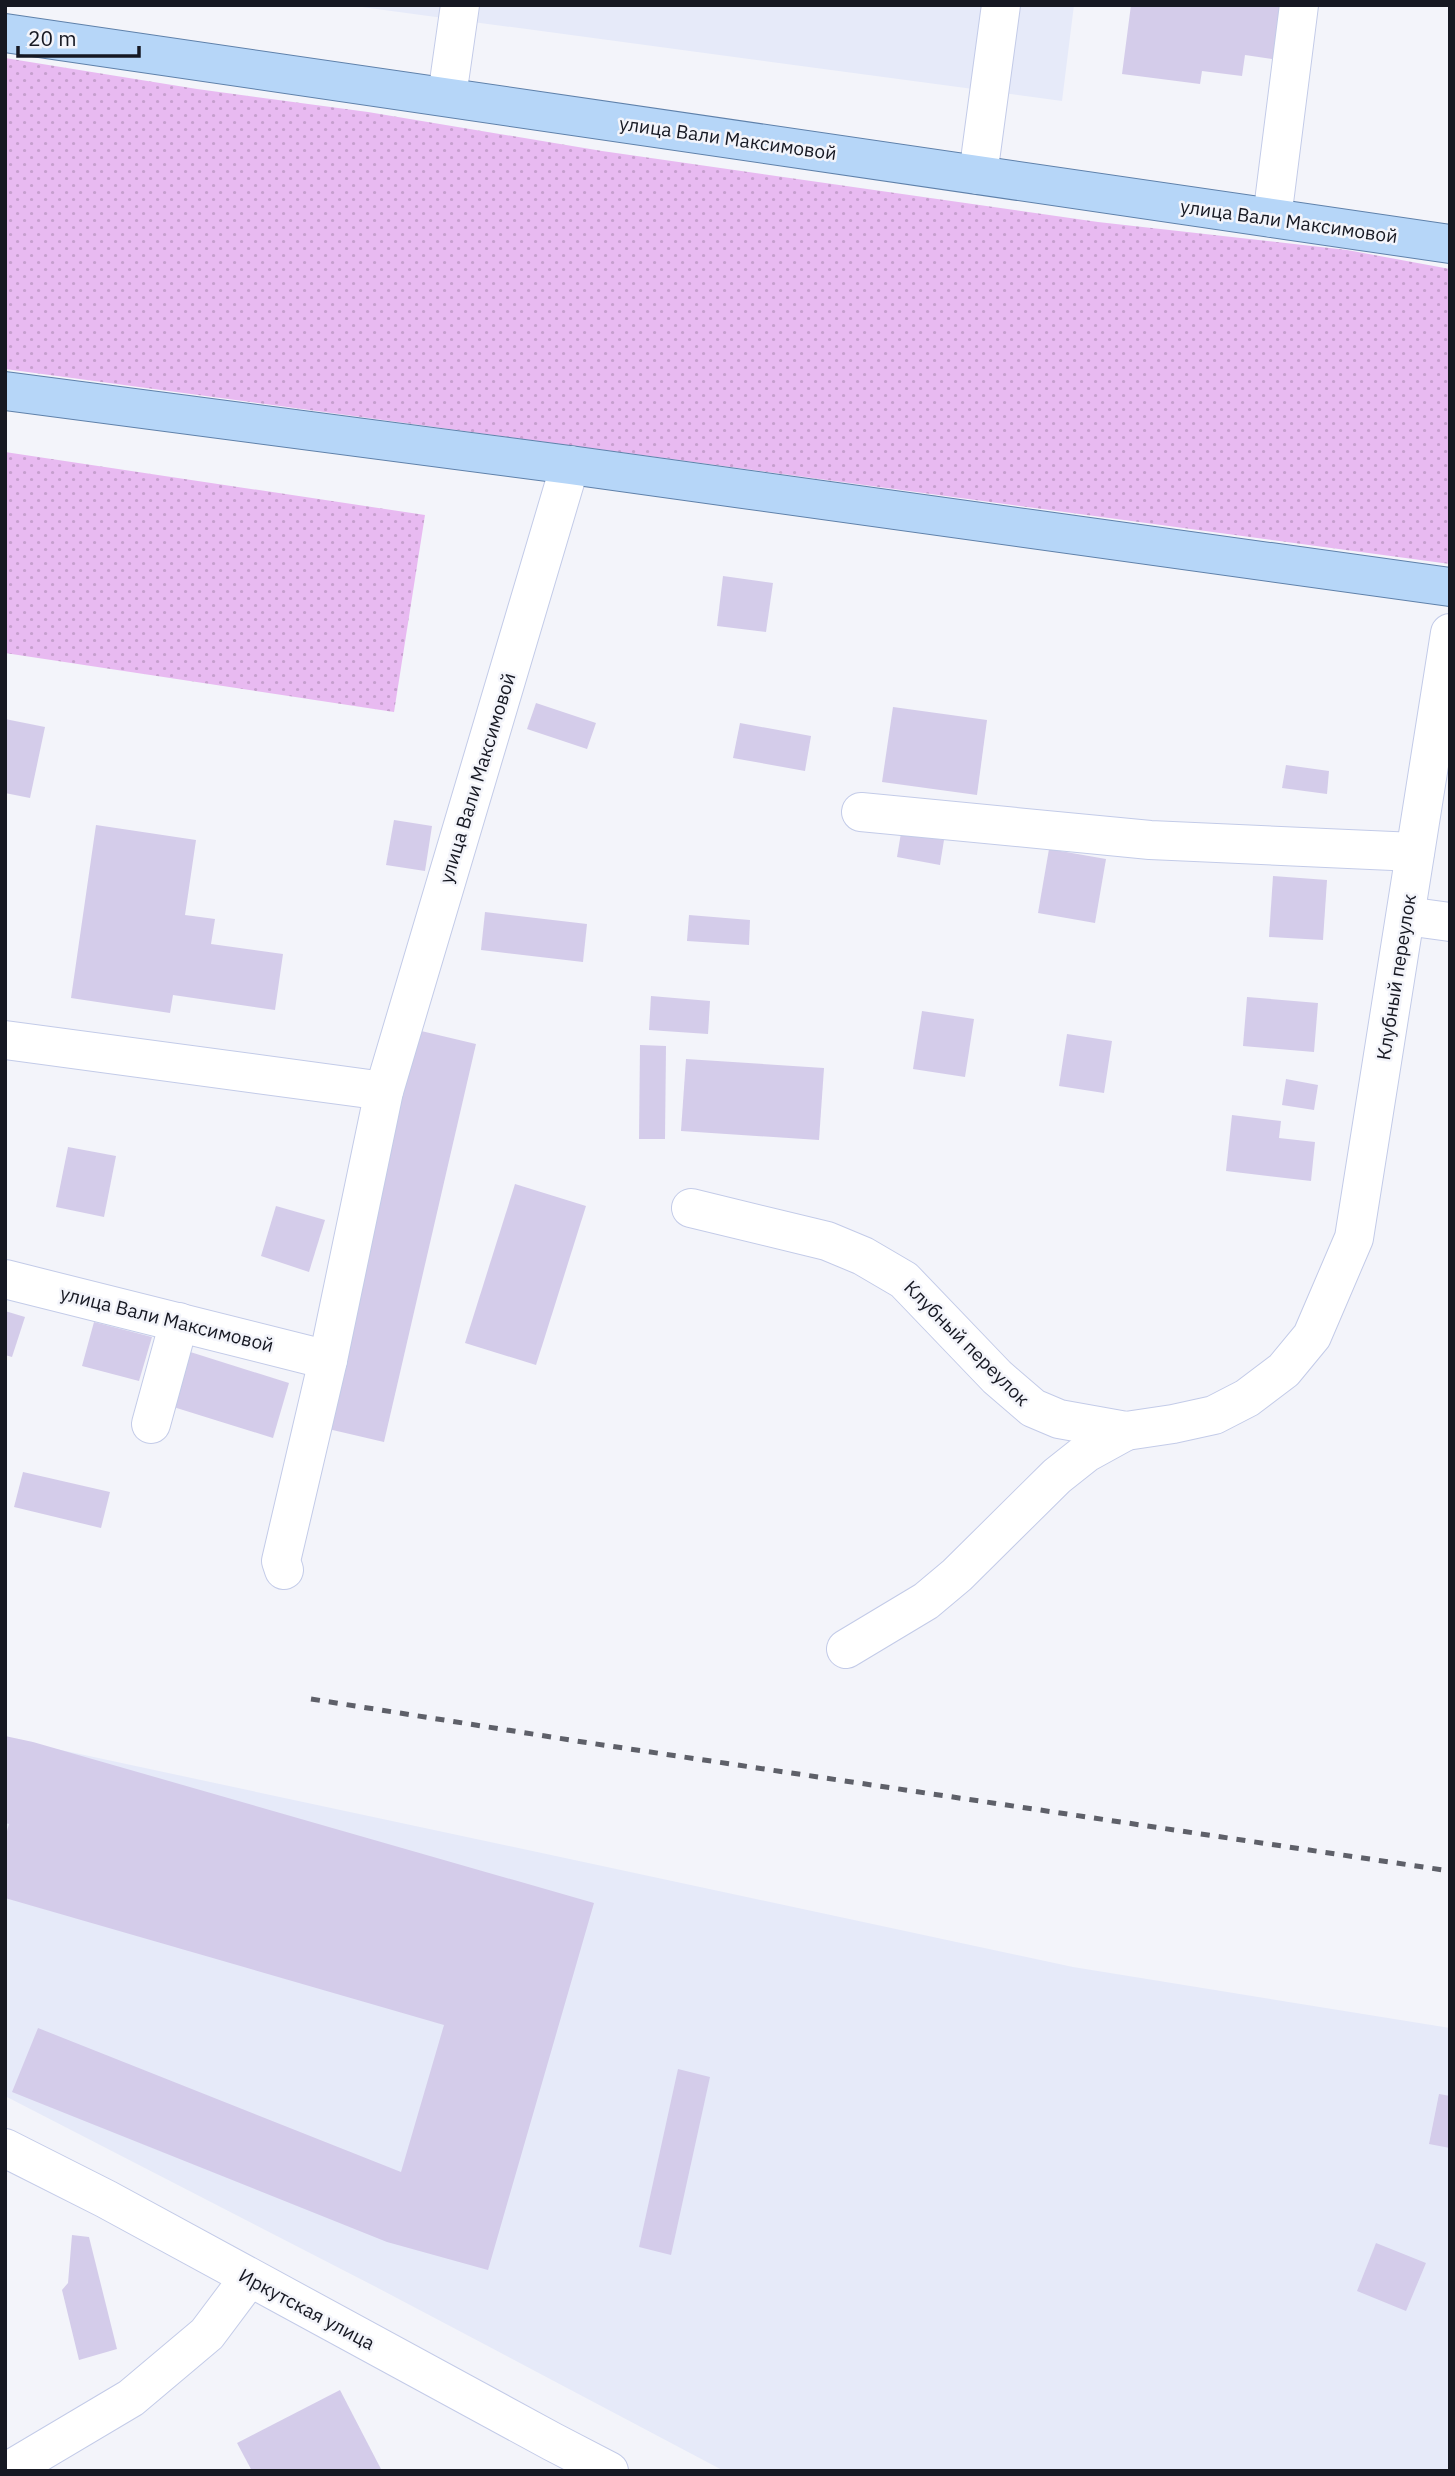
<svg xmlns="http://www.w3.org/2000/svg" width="1455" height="2476" font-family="'IBM Plex Sans',sans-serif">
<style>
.built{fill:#e6eaf9}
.park{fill:url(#park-dots)}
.building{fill:#d4ccea}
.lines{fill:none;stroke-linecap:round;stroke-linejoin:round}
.minor-casing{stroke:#c3cbe8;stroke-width:40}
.major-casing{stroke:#5f81aa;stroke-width:40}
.minor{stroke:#fff;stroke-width:38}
.major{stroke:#b6d6f8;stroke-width:38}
.rail{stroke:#5e6069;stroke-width:5;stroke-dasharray:9 9;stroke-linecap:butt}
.labels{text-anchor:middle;stroke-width:5;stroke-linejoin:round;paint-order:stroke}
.street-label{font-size:19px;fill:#161822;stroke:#f3f4fa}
</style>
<defs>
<pattern id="park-dots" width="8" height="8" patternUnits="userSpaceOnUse" patternTransform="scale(1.75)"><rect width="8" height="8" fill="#e8baf1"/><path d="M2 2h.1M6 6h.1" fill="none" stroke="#c69fce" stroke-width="1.8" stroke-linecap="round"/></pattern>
</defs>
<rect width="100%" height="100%" fill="#f3f4fa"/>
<g class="built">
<path d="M 347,5 L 1074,5 L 1062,101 Z"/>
<path d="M 5,1738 L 1073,1967 L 1450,2028 L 1450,2471 L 724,2471 L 376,2287 L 5,2096 Z"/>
</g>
<g class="park">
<path d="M 5,58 L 197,89 L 368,112 L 602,151 L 1098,222 L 1347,250 L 1450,269 L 1450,564 L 5,369 Z"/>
<path d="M 5,452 L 425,515 L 394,712 L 5,653 Z"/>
</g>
<g class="building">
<path d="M 1131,5 L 1286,5 L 1279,60 L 1245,55 L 1242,76 L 1202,71 L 1200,84 L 1122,74 Z"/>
<path d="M 723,576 L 773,583 L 766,632 L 717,626 Z"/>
<path d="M 536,703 L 596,723 L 587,749 L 527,729 Z"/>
<path d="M 893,707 L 987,720 L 977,795 L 882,782 Z"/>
<path d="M 5,719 L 45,727 L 30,798 L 5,793 Z"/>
<path d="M 740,723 L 811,736 L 805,771 L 733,758 Z"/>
<path d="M 1286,765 L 1329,771 L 1327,794 L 1282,788 Z"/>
<path d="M 394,820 L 432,826 L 425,871 L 386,865 Z"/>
<path d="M 96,825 L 196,840 L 185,915 L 215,919 L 211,944 L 283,954 L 275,1010 L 173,995 L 170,1013 L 71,998 Z"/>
<path d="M 901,833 L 944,840 L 940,865 L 897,857 Z"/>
<path d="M 1049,849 L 1106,859 L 1095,923 L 1038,913 Z"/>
<path d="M 1273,876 L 1327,880 L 1323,940 L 1269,937 Z"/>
<path d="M 485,912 L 587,924 L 583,962 L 481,950 Z"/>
<path d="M 689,915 L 750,920 L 749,945 L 687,941 Z"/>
<path d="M 651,996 L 710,1001 L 708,1034 L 649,1030 Z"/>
<path d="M 1247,997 L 1318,1003 L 1314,1052 L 1243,1046 Z"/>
<path d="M 922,1011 L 974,1019 L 965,1077 L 913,1069 Z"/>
<path d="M 417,1030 L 476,1044 L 384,1442 L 324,1428 Z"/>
<path d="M 1067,1034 L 1112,1041 L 1104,1093 L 1059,1086 Z"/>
<path d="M 640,1045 L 666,1046 L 665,1139 L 639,1139 Z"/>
<path d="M 686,1059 L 824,1068 L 819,1140 L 681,1131 Z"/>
<path d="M 1286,1079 L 1318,1085 L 1314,1110 L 1282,1105 Z"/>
<path d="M 1232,1115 L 1281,1121 L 1279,1138 L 1315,1142 L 1311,1181 L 1226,1171 Z"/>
<path d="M 68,1147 L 116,1156 L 104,1217 L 56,1207 Z"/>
<path d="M 515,1184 L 586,1206 L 536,1365 L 465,1343 Z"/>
<path d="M 276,1206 L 325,1220 L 309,1272 L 261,1256 Z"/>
<path d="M 5,1311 L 25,1317 L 12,1357 L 5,1355 Z"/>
<path d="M 94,1322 L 152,1337 L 139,1381 L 82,1366 Z"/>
<path d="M 184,1350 L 289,1383 L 273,1438 L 167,1405 Z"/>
<path d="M 23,1472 L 110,1492 L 101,1528 L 14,1507 Z"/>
<path d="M 5,1736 L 33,1742 L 594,1903 L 488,2270 L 387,2242 L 12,2092 L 38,2028 L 401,2172 L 444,2025 L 5,1898 L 5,1838 L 9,1824 L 5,1823 Z"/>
<path d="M 678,2069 L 710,2077 L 671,2255 L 639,2247 Z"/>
<path d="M 1439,2094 L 1450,2096 L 1450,2148 L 1429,2144 Z"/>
<path d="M 72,2235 L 89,2237 L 117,2349 L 79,2360 L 62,2290 L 68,2283 Z"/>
<path d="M 1376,2243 L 1426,2263 L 1406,2311 L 1357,2291 Z"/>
<path d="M 340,2390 L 382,2471 L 252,2471 L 237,2443 Z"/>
</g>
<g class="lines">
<g class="minor-casing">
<g id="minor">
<path d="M 447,96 L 460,5"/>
<path d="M 978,175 L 1001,5"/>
<path d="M 1272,218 L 1299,5"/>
<path d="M 861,812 L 1150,840 L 1415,852"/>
<path d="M 1406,916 L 1450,922"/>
<path d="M 5,1040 L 384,1091"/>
<path d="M 691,1208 L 827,1241 L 863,1256 L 904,1280 L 997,1377 L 1033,1408 L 1059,1419 L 1126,1431 L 1173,1424 L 1214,1415 L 1247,1398 L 1284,1370 L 1312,1336 L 1354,1238 L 1450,633"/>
<path d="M 5,1279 L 328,1360"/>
<path d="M 151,1424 L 179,1322"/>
<path d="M 284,1570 L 281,1561 L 328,1360 L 384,1091 L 570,465"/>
<path d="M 846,1649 L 926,1601 L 957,1575 L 1057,1476 L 1086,1453 L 1126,1431"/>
<path d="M 5,2148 L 106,2199 L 553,2442 L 609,2471"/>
<path d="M 8,2471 L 131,2398 L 207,2334 L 249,2278"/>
</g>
</g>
<g class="major-casing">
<g id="major">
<path d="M 5,33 L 1450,244"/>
<path d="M 5,391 L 570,465 L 1450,587"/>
</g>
</g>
<use href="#minor" class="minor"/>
<use href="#major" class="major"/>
<path class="rail" d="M 311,1699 L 583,1742 L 1450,1871"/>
</g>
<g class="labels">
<g class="street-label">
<text transform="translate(728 138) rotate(8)" y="7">улица Вали Максимовой</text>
<text transform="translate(1289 221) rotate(8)" y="7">улица Вали Максимовой</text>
<text transform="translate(477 778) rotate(-73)" y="7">улица Вали Максимовой</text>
<text transform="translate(1396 977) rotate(-81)" y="7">Клубный переулок</text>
<text transform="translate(167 1319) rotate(14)" y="7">улица Вали Максимовой</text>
<text transform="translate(967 1343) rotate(45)" y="7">Клубный переулок</text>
<text transform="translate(307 2309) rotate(28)" y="7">Иркутская улица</text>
</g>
</g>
<rect width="1455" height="2476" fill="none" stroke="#161822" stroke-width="14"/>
<path d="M18 46v10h121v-10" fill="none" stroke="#161822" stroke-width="3.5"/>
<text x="28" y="46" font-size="21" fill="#161822" stroke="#f3f4fa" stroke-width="5" paint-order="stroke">20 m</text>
</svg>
